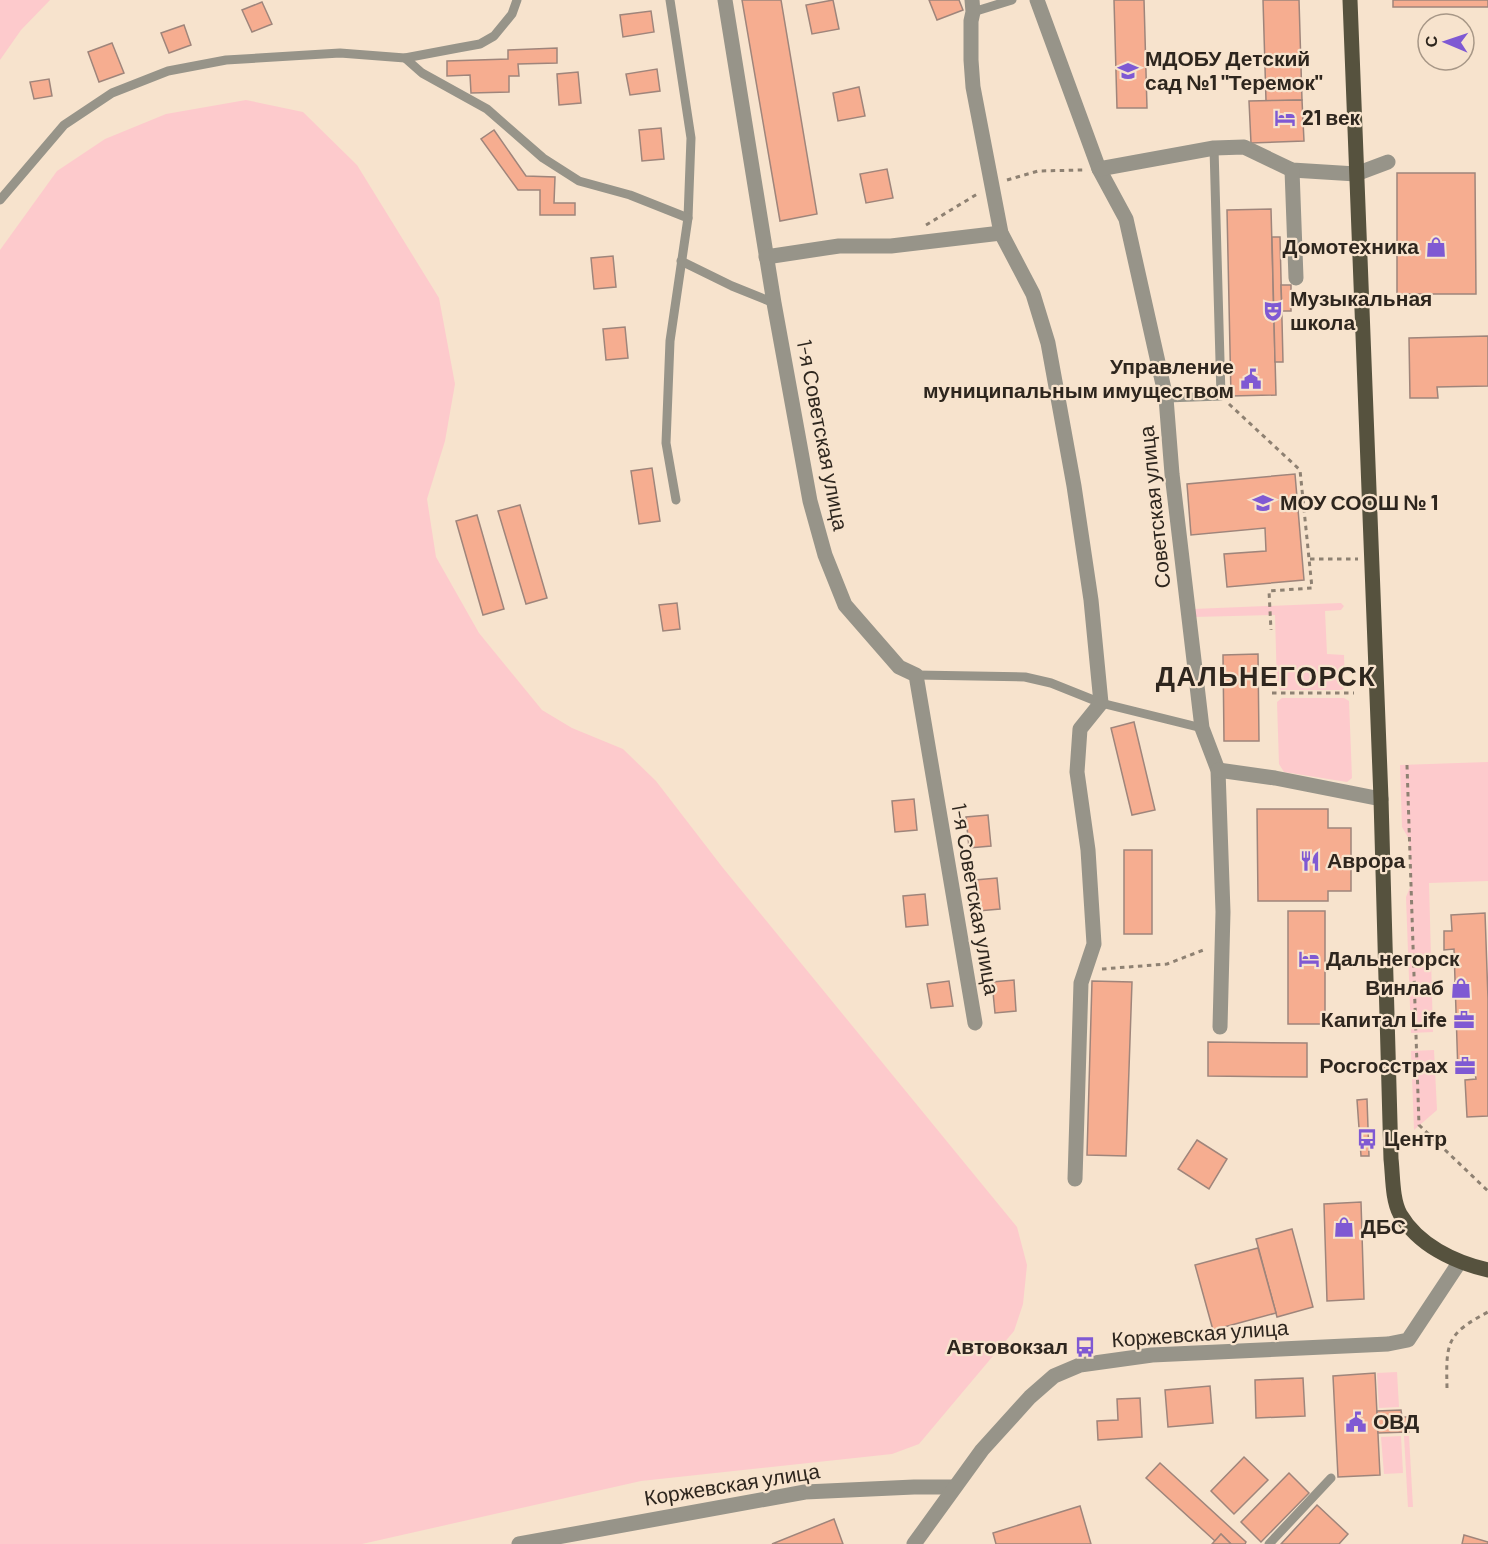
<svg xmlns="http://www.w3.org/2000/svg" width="1488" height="1544" font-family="Barlow,sans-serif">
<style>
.green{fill:#fdcacc}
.building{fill:#f6ad90;stroke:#9f857b;stroke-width:1.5}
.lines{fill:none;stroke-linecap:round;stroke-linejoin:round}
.path{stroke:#8e8172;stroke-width:3;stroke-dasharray:4.5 4.5;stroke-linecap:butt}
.lane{stroke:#979489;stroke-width:9}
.street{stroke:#979489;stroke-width:15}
.primary{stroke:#56523e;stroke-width:15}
.labels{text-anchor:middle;stroke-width:4.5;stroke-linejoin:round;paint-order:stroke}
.poi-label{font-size:21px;font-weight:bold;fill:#2e261e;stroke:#f7e3cd;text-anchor:start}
.street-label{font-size:21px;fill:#2e261e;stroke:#f7e3cd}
.district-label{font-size:27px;font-weight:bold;letter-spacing:1.5px;fill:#2e261e;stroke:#f7e3cd}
</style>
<rect width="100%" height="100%" fill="#f7e3cd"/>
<g class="green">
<path d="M 0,0 L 50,0 L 21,30 L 0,60 Z"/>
<path d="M 246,100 L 303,112 L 357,165 L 439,298 L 455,384 L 445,441 L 427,499 L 436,557 L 479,633 L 542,710 L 572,728 L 623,749 L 656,781 L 723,868 L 1017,1227 L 1027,1265 L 1023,1304 L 1014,1331 L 919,1444 L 892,1454 L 641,1481 L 362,1544 L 0,1544 L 0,250 L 57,171 L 105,139 L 166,114 Z"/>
<path d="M 1341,603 L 1344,606 L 1341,610 L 1325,611 L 1327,654 L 1344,655 L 1345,687 L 1342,690 L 1281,690 L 1277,687 L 1275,615 L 1194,617 L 1193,609 Z"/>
<path d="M 1282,698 L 1344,698 L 1349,701 L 1352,778 L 1347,782 L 1284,772 L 1279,764 L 1277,702 Z"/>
<path d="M 1488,762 L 1488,881 L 1429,883 L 1433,1032 L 1411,1033 L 1406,897 L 1411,885 L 1409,839 L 1402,827 L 1400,765 Z"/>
<path d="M 1434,1050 L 1437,1110 L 1414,1130 L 1411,1051 Z"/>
<path d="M 1397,1372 L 1399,1407 L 1379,1408 L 1377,1373 Z"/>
<path d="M 1401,1436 L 1403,1473 L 1384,1474 L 1381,1437 Z"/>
<path d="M 1404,1436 L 1409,1436 L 1413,1507 L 1408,1507 Z"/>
</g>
<g class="building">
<path d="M 742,0 L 781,0 L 817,214 L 780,221 Z"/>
<path d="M 833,0 L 839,29 L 812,34 L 806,5 Z"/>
<path d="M 929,0 L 959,0 L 963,10 L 937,20 Z"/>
<path d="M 1114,0 L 1144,0 L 1147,108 L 1117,108 Z"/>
<path d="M 1263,0 L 1299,0 L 1302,100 L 1266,101 Z"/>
<rect x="1393" y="0" width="95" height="7"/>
<path d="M 262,2 L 272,24 L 252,32 L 242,10 Z"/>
<path d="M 651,11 L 654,32 L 623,37 L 620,15 Z"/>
<path d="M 184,25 L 191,45 L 169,53 L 161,33 Z"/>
<path d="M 112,43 L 124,73 L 99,82 L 88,52 Z"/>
<path d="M 557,48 L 557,63 L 518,64 L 519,76 L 509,76 L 509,92 L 471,93 L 470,75 L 447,76 L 447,61 L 508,59 L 508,50 Z"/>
<path d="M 657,69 L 660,91 L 630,95 L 626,74 Z"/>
<path d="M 578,72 L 581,103 L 559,105 L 557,74 Z"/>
<path d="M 49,79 L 52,96 L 34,99 L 30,82 Z"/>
<path d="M 859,87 L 865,116 L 838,121 L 833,93 Z"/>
<path d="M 1302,100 L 1304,141 L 1251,143 L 1249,101 Z"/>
<path d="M 661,128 L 664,159 L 642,161 L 639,130 Z"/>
<path d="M 494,130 L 526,176 L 555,177 L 554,203 L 575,203 L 575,215 L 540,215 L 540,190 L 518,190 L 481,139 Z"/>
<path d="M 887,169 L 893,198 L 866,203 L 860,174 Z"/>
<path d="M 1397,173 L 1475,173 L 1476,294 L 1397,294 Z"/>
<path d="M 1271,209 L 1276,395 L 1231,396 L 1227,210 Z"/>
<path d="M 1272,237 L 1280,237 L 1283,362 L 1275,362 Z"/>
<path d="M 613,256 L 616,287 L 594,289 L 591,258 Z"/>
<path d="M 1281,285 L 1291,285 L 1291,311 L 1282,311 Z"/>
<path d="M 625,327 L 628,358 L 606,360 L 603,329 Z"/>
<path d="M 1488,336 L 1488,386 L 1437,387 L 1438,398 L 1410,398 L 1409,338 Z"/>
<path d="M 652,468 L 660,521 L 639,524 L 631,471 Z"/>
<path d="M 1295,474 L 1304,580 L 1227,587 L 1224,554 L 1266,551 L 1265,528 L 1191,535 L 1187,484 Z"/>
<path d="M 520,505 L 547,598 L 526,604 L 498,511 Z"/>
<path d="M 477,515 L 504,609 L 483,615 L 456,521 Z"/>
<path d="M 677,603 L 680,629 L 663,631 L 659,605 Z"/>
<path d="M 1258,654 L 1259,741 L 1224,741 L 1223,655 Z"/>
<path d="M 1134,722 L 1155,810 L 1132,815 L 1111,728 Z"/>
<path d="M 914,799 L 917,830 L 895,832 L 892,801 Z"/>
<path d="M 1257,809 L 1328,809 L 1328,828 L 1351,828 L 1351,891 L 1328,891 L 1328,901 L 1258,901 Z"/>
<path d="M 988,815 L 991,846 L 969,848 L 966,817 Z"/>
<rect x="1124" y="850" width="28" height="84"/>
<path d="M 997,878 L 1000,909 L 978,911 L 975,880 Z"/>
<path d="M 925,894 L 928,925 L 906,927 L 903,896 Z"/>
<rect x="1288" y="911" width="37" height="113"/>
<path d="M 1485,913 L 1488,999 L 1488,1116 L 1467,1117 L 1465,1080 L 1476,1079 L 1475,1073 L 1458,1074 L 1454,949 L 1444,950 L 1444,931 L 1452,931 L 1451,915 Z"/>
<path d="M 1014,980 L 1016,1011 L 995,1013 L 992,982 Z"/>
<path d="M 949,981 L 953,1006 L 931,1008 L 927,984 Z"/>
<path d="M 1092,981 L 1132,982 L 1126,1156 L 1087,1155 Z"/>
<path d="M 1208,1042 L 1307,1043 L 1307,1077 L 1208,1076 Z"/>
<path d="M 1367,1099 L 1369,1156 L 1361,1156 L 1357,1100 Z"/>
<path d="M 1197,1140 L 1227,1159 L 1209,1189 L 1178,1169 Z"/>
<path d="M 1361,1202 L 1364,1299 L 1327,1301 L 1324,1204 Z"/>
<path d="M 1292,1229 L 1313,1307 L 1277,1317 L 1256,1239 Z"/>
<path d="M 1258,1248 L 1276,1313 L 1213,1330 L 1195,1265 Z"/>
<path d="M 1375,1373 L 1380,1475 L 1338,1477 L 1333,1376 Z"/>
<path d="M 1303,1378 L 1305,1416 L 1256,1418 L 1255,1380 Z"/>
<path d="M 1210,1386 L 1213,1423 L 1168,1427 L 1165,1390 Z"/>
<path d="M 1140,1398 L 1142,1437 L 1098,1440 L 1097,1421 L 1118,1420 L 1117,1399 Z"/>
<path d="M 1401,1410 L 1402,1417 L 1408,1417 L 1409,1432 L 1378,1433 L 1377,1411 Z"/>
<path d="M 1244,1457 L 1268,1480 L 1234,1514 L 1211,1491 Z"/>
<path d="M 1160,1463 L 1246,1542 L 1245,1544 L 1231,1544 L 1221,1534 L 1215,1541 L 1146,1478 Z"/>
<path d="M 1289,1473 L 1309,1493 L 1261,1542 L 1241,1522 Z"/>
<path d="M 1317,1505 L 1348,1534 L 1339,1544 L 1281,1544 Z"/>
<path d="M 1080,1506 L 1091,1544 L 996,1544 L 993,1533 Z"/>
<path d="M 834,1519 L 843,1544 L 772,1544 Z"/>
<path d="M 1221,1534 L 1231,1544 L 1212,1544 Z"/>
<path d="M 1464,1535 L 1488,1542 L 1488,1544 L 1462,1544 Z"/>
</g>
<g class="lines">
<g class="path">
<path d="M 1007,180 L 1038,171 L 1083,170"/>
<path d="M 926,225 L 979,193"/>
<path d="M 1229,404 L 1300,470 L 1312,588 L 1269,591 L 1271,630"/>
<path d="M 1310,559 L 1358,559"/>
<path d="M 1272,693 L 1354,693"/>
<path d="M 1407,765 L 1419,1125 L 1488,1191"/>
<path d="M 1102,969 L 1167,964 L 1206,949"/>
<path d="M 1447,1388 C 1446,1343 1446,1334 1488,1312"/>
</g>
<g class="lane">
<path d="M 670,0 L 691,138 L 688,218 L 670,341 L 666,443 L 676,500"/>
<path d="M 973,12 L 1012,0"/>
<path d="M 405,58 L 422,73 L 487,109 L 543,158 L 579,181 L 630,195 L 688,218"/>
<path d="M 0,200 L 64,125 L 112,93 L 168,71 L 226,60 L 340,53 L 405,58 L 458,48 L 480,44 L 494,36 L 512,14 L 517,0"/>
<path d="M 681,261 L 732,286 L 774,303"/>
<path d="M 1166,398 L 1221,396 L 1214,148"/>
<path d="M 916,675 L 1025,677 L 1051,683 L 1101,703 L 1202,728"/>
<path d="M 1269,1544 L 1331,1478"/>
</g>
<g class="street">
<path d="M 725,0 L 774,303 L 810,501 L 825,555 L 845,605 L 899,667 L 916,675 L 975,1023"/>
<path d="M 972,0 L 973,12 L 971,21 L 971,60 L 973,87 L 1001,233 L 1033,294 L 1048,343 L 1074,486 L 1091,600 L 1101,703 L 1080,729 L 1077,772 L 1088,850 L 1094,944 L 1081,983 L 1075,1179"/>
<path d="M 1037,0 L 1099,169 L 1126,219 L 1166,398 L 1172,474 L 1202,728 L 1218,770 L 1223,912 L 1220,1027"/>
<path d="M 1099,169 L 1214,148 L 1244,147 L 1292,170 L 1356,174 L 1388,162"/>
<path d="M 1292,170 L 1296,278"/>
<path d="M 766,257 L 839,246 L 891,246 L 1001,233"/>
<path d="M 1218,770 L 1275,778 L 1381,799"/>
<path d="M 519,1544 L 805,1492 L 914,1487 L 954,1487"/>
<path d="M 914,1544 L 982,1450 L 1030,1397 L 1054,1376 L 1080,1365 L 1152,1355 L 1388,1344 L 1408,1340 L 1459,1263"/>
</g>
<path class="primary" d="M 1350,0 L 1381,799 L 1391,1159 C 1393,1176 1392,1199 1400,1214 C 1418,1245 1454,1262 1488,1270"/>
</g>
<defs>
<g id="school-bare" transform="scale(1.62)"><path d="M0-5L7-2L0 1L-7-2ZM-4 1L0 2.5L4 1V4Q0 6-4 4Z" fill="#7f59d3" stroke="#f7e3cd" stroke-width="2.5" paint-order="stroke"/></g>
<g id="hotel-bare" transform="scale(1.62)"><path d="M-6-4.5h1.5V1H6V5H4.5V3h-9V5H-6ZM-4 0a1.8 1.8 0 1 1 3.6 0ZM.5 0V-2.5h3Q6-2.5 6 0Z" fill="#7f59d3" stroke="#f7e3cd" stroke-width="2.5" paint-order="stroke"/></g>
<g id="shop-bare" transform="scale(1.62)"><path d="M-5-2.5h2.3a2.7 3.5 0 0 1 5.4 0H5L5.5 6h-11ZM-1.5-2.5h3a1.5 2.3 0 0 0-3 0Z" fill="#7f59d3" stroke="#f7e3cd" stroke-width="2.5" paint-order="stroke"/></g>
<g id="theatre-bare" transform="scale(1.62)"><path d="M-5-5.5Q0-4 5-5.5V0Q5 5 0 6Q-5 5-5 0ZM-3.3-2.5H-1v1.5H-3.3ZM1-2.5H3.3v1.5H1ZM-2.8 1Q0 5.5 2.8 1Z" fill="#7f59d3" stroke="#f7e3cd" stroke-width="2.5" paint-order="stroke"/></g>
<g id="civic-bare" transform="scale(1.62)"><path d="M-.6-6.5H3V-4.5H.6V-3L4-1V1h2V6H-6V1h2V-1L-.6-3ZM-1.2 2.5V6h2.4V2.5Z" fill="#7f59d3" stroke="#f7e3cd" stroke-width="2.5" paint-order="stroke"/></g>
<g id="restaurant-bare" transform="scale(1.62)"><path d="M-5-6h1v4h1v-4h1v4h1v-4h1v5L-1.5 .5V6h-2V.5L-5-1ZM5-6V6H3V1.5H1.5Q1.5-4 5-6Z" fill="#7f59d3" stroke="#f7e3cd" stroke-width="2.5" paint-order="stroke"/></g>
<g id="office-bare" transform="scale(1.62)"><path d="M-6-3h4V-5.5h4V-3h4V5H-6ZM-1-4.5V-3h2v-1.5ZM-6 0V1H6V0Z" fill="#7f59d3" stroke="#f7e3cd" stroke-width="2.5" paint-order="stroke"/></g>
<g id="bus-bare" transform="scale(1.62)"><path d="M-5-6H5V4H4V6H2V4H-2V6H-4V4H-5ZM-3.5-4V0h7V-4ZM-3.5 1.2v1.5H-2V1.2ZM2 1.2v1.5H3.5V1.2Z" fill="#7f59d3" stroke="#f7e3cd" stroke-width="2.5" paint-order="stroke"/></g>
</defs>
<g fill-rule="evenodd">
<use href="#school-bare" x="1128" y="71"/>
<use href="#hotel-bare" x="1285" y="118"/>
<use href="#shop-bare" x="1436" y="247"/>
<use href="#theatre-bare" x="1273" y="311"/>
<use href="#civic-bare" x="1251" y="379"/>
<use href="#school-bare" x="1263" y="503"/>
<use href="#restaurant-bare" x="1310" y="861"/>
<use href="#hotel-bare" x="1309" y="959"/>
<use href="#shop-bare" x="1461" y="988"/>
<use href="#office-bare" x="1464" y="1020"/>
<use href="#office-bare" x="1465" y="1066"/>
<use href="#bus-bare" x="1367" y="1139"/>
<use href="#shop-bare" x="1344" y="1227"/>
<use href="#bus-bare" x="1085" y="1347"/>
<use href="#civic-bare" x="1356" y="1422"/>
</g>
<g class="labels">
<g class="poi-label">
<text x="1145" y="66">МДОБУ Детский<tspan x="1145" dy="24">сад №1 "Теремок"</tspan></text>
<text x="1302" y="125">21 век</text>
<text x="1419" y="254" text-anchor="end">Домотехника</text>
<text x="1290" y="306">Музыкальная<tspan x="1290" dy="24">школа</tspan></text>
<text x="1234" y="374" text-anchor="end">Управление<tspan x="1234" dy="24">муниципальным имуществом</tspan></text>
<text x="1280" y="510">МОУ СООШ № 1</text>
<text x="1327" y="868">Аврора</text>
<text x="1326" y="966">Дальнегорск</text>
<text x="1444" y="995" text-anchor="end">Винлаб</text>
<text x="1447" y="1027" text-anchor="end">Капитал Life</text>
<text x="1448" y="1073" text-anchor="end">Росгосстрах</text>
<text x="1384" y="1146">Центр</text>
<text x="1361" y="1234">ДБС</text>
<text x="1068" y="1354" text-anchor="end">Автовокзал</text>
<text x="1373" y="1429">ОВД</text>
</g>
<g class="street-label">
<text transform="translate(822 435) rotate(79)" y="7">1-я Советская улица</text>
<text transform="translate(1155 507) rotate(-96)" y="7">Советская улица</text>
<text transform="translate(975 899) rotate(80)" y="7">1-я Советская улица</text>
<text transform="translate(1200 1334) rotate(-4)" y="7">Коржевская улица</text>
<text transform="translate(732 1485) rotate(-9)" y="7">Коржевская улица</text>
</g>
<g class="district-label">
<text x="1266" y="686">ДАЛЬНЕГОРСК</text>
</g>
</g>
<g transform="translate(1446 42) rotate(272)"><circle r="28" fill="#f7e3cd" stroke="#a79787" stroke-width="1.5"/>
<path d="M0-4.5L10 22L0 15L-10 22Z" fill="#7f59d3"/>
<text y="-9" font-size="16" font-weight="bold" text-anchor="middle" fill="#2e261e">С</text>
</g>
</svg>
